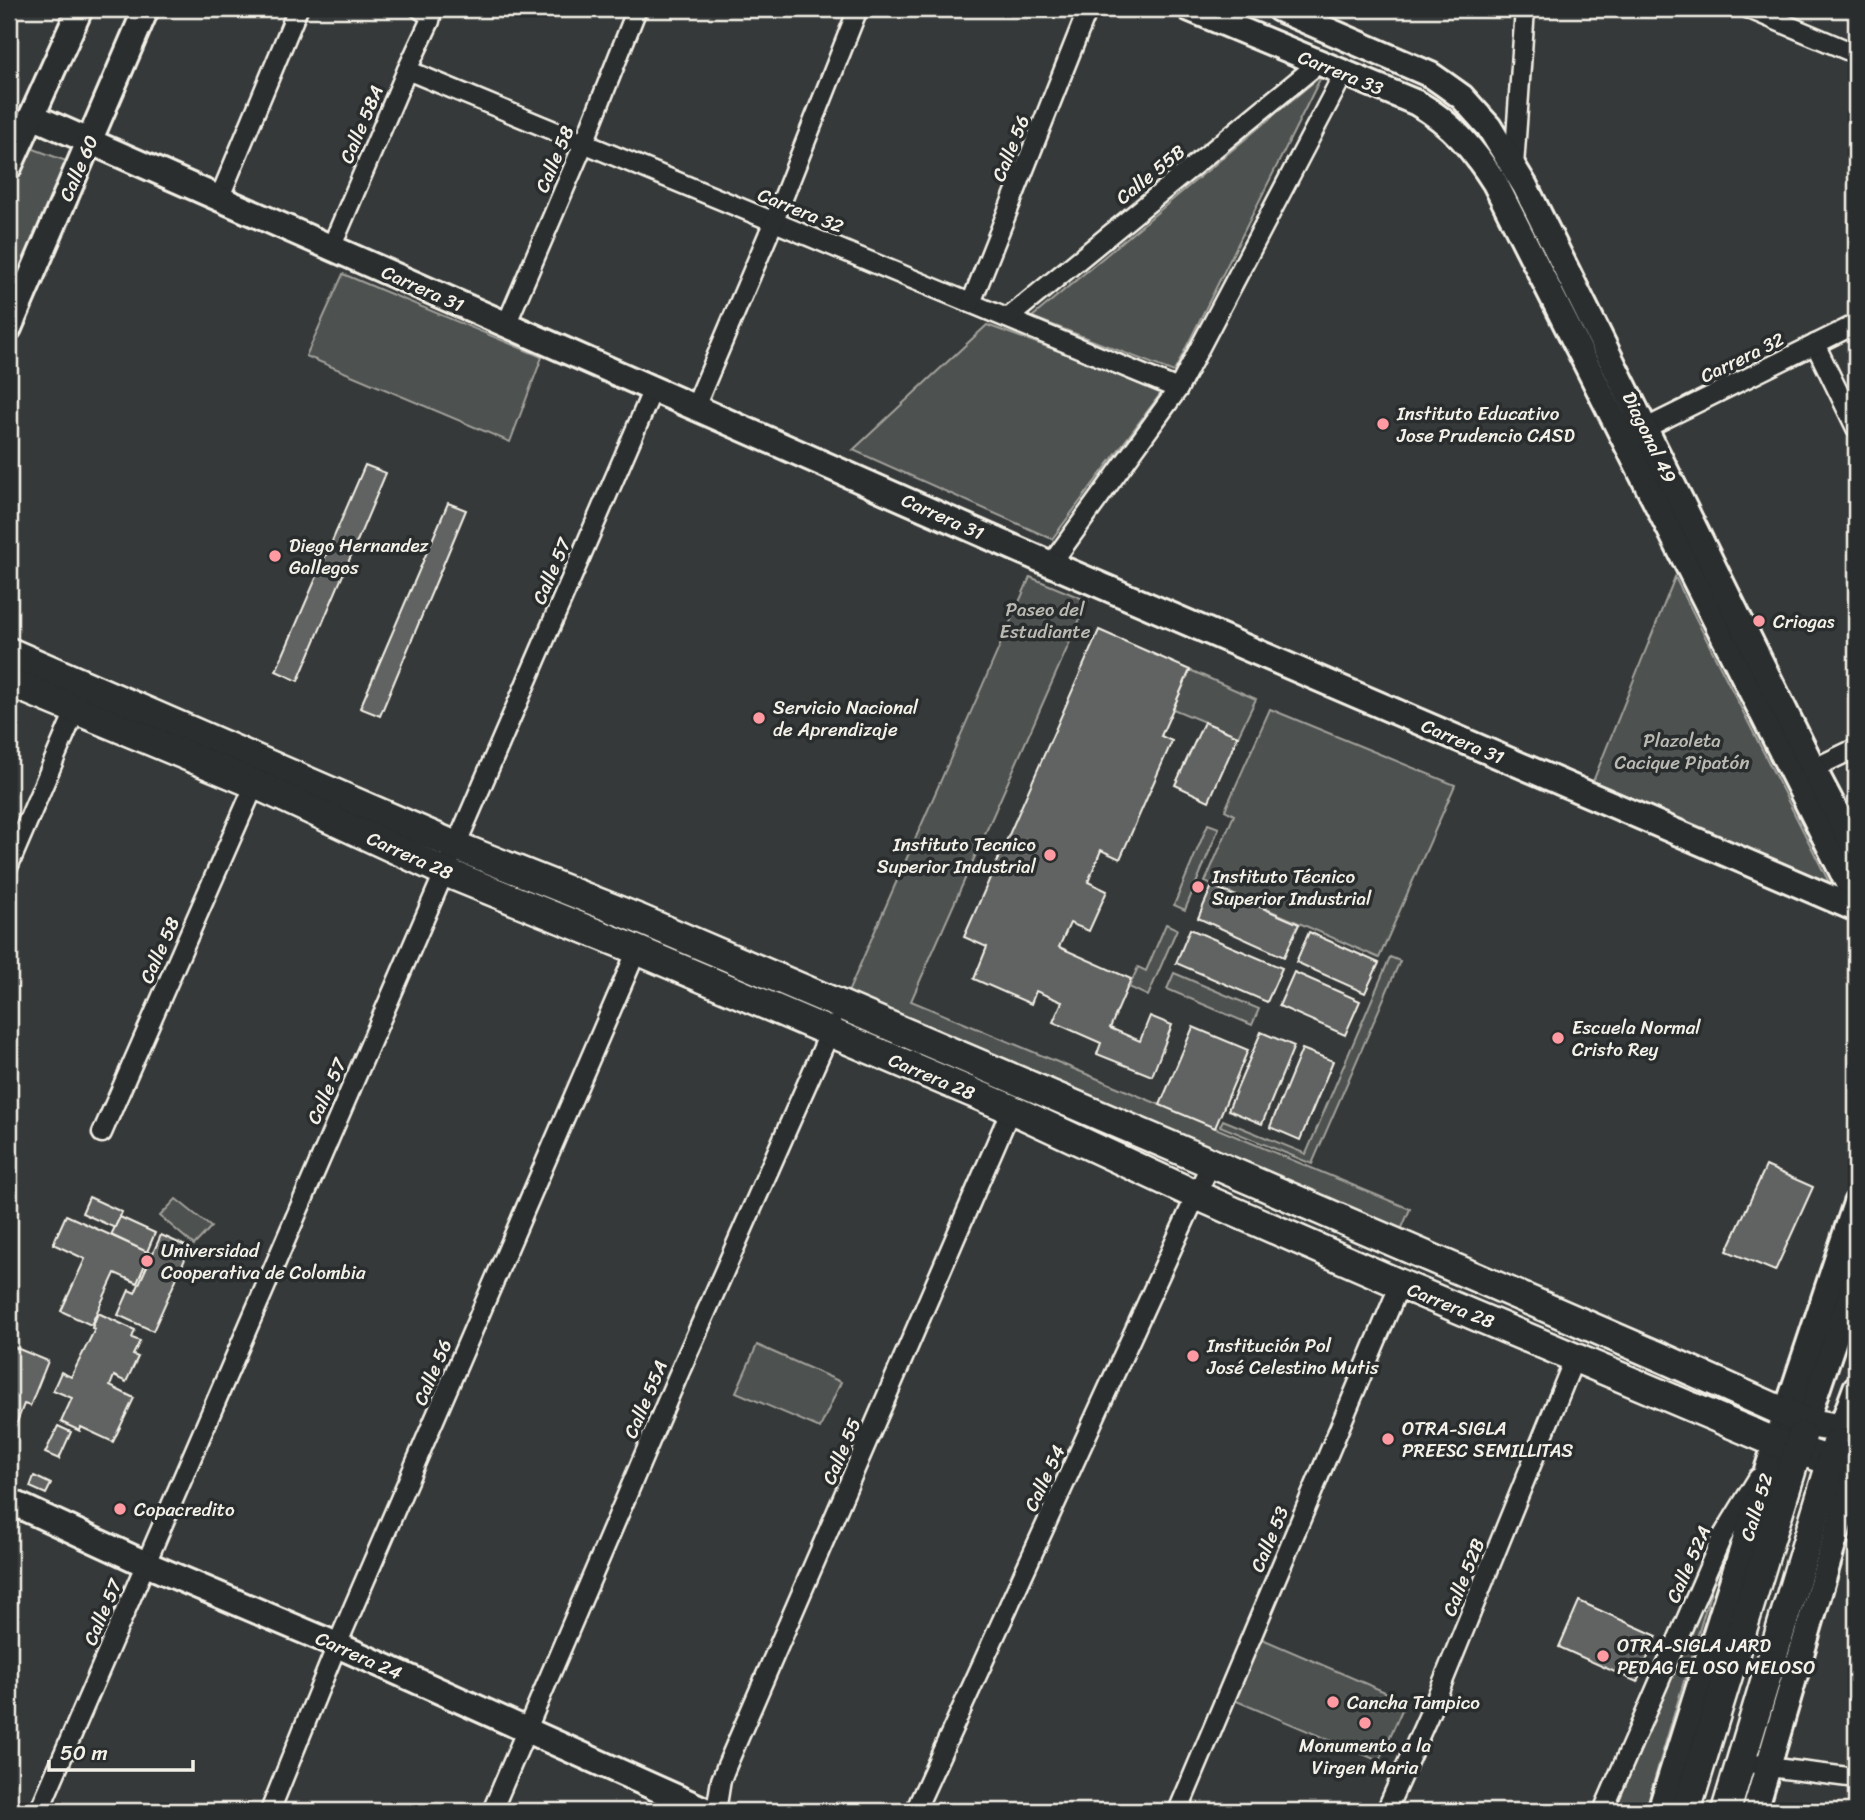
<svg xmlns="http://www.w3.org/2000/svg" width="1865" height="1820" font-family="Sriracha,sans-serif">
<style>
.green{fill:#4e514f;stroke:#a1a19c;stroke-width:2}
.building{fill:#616362;stroke:#f4f1e8;stroke-width:2}
.lines{fill:none;stroke-linecap:round;stroke-linejoin:round}
.street-casing{stroke:#f4f1e8;stroke-width:23}
.secondary-casing{stroke:#f4f1e8;stroke-width:30}
.primary-casing{stroke:#f4f1e8;stroke-width:33}
.street{stroke:#2a2d2e;stroke-width:18}
.secondary{stroke:#2a2d2e;stroke-width:24}
.primary{stroke:#2a2d2e;stroke-width:28}
.poi-dot{fill:#ff9aa2;stroke:#2a2d2e;stroke-width:2.5}
.labels{text-anchor:middle;stroke-width:7;stroke-linejoin:round;paint-order:stroke}
.street-label{font-size:19px;fill:#f4f1e8;stroke:#2a2d2e}
.poi-label{font-size:19px;fill:#f4f1e8;stroke:#2a2d2e;text-anchor:start}
.park-label{font-size:19px;fill:#bab9b2;stroke:#2a2d2e}
</style>
<rect width="100%" height="100%" fill="#363939"/>
<filter id="ink" filterUnits="userSpaceOnUse"><feTurbulence type="fractalNoise" baseFrequency=".0143" numOctaves="2"/><feDisplacementMap in="SourceGraphic" scale="14" xChannelSelector="R" yChannelSelector="G"/><feConvolveMatrix kernelMatrix="1 2 1 2 8 2 1 2 1" color-interpolation-filters="sRGB"/></filter>
<g filter="url(#ink)">
<g class="green">
<path d="M 1322,75 L 1174,372 L 1032,317 Z"/>
<path d="M 23,145 L 69,162 L 9,301 L 9,178 Z"/>
<path d="M 343,274 L 542,357 L 510,442 L 306,356 Z"/>
<path d="M 987,325 L 1164,389 L 1052,539 L 853,450 Z"/>
<path d="M 1030,577 L 1088,601 L 911,1001 L 1410,1209 L 1396,1242 L 842,1006 Z"/>
<path d="M 1675,577 L 1837,898 L 1590,789 Z"/>
<path d="M 1190,670 L 1256,699 L 1238,736 L 1173,709 Z"/>
<path d="M 1270,709 L 1455,785 L 1379,958 L 1205,882 L 1234,815 L 1225,810 Z"/>
<path d="M 1208,824 L 1219,828 L 1185,910 L 1174,905 Z"/>
<path d="M 1166,924 L 1177,929 L 1148,996 L 1129,987 L 1138,967 L 1146,971 Z"/>
<path d="M 1390,957 L 1400,961 L 1312,1164 L 1220,1126 L 1223,1120 L 1306,1154 Z"/>
<path d="M 1174,973 L 1259,1009 L 1252,1025 L 1167,989 Z"/>
<path d="M 176,1199 L 211,1227 L 194,1245 L 160,1216 Z"/>
<path d="M 757,1345 L 841,1382 L 820,1428 L 736,1392 Z"/>
<path d="M 1723,1551 L 1645,1811 L 1613,1811 Z"/>
<path d="M 1260,1638 L 1406,1701 L 1379,1761 L 1234,1700 Z"/>
</g>
<g class="building">
<path d="M 365,465 L 386,473 L 298,681 L 276,671 Z"/>
<path d="M 448,503 L 466,510 L 380,716 L 360,708 Z"/>
<path d="M 1099,630 L 1190,670 L 1161,736 L 1172,741 L 1120,859 L 1101,850 L 1088,882 L 1107,891 L 1089,931 L 1070,923 L 1059,947 L 1131,979 L 1110,1028 L 1140,1041 L 1150,1016 L 1172,1025 L 1152,1076 L 1097,1054 L 1101,1043 L 1053,1022 L 1062,1002 L 1036,991 L 1031,1004 L 974,979 L 987,947 L 964,937 Z"/>
<path d="M 1204,722 L 1238,736 L 1209,801 L 1175,785 Z"/>
<path d="M 1212,886 L 1299,924 L 1284,957 L 1198,918 Z"/>
<path d="M 1190,929 L 1282,968 L 1267,1002 L 1176,963 Z"/>
<path d="M 1309,932 L 1379,963 L 1365,993 L 1296,962 Z"/>
<path d="M 1294,972 L 1360,1001 L 1345,1035 L 1279,1006 Z"/>
<path d="M 1193,1027 L 1248,1050 L 1215,1128 L 1160,1105 Z"/>
<path d="M 1261,1032 L 1294,1046 L 1262,1124 L 1228,1110 Z"/>
<path d="M 1302,1049 L 1333,1061 L 1300,1140 L 1270,1127 Z"/>
<path d="M 1766,1166 L 1813,1187 L 1775,1271 L 1727,1251 Z"/>
<path d="M 89,1197 L 122,1212 L 115,1228 L 82,1213 Z"/>
<path d="M 66,1215 L 150,1253 L 137,1283 L 115,1273 L 91,1325 L 61,1311 L 85,1259 L 53,1244 Z"/>
<path d="M 120,1217 L 155,1233 L 147,1252 L 111,1235 Z"/>
<path d="M 161,1235 L 190,1248 L 153,1331 L 118,1315 L 129,1290 L 135,1293 Z"/>
<path d="M 98,1313 L 135,1330 L 132,1338 L 140,1341 L 133,1355 L 138,1357 L 126,1382 L 114,1376 L 110,1386 L 134,1398 L 113,1442 L 81,1427 L 80,1431 L 61,1422 L 72,1398 L 53,1390 L 61,1372 L 71,1377 L 95,1329 L 92,1328 Z"/>
<path d="M 9,1345 L 48,1361 L 30,1406 L 24,1404 L 12,1435 L 9,1434 Z"/>
<path d="M 58,1426 L 71,1432 L 59,1459 L 45,1453 Z"/>
<path d="M 34,1476 L 51,1484 L 46,1494 L 30,1487 Z"/>
<path d="M 1579,1601 L 1657,1636 L 1637,1682 L 1559,1647 Z"/>
</g>
<g class="lines">
<g class="street-casing">
<g id="street">
<path d="M 1749,9 L 1856,54"/>
<path d="M 407,70 L 1178,389"/>
<path d="M 1514,166 L 1525,9"/>
<path d="M 219,199 L 298,9"/>
<path d="M 331,248 L 407,70 L 430,21 L 431,16 L 420,9"/>
<path d="M 971,303 L 1088,9"/>
<path d="M 1008,318 L 1319,63"/>
<path d="M 506,325 L 584,143 L 637,9"/>
<path d="M 1815,344 L 1856,428"/>
<path d="M 695,407 L 774,221 L 858,9"/>
<path d="M 1646,428 L 1856,324"/>
<path d="M 1051,564 L 1178,389 L 1344,73"/>
<path d="M 1804,773 L 1856,748"/>
<path d="M 9,865 L 76,709"/>
<path d="M 102,1133 L 255,784"/>
<path d="M 1742,1761 L 1768,1767 L 1856,1778"/>
<path d="M 39,1811 L 653,389"/>
<path d="M 270,1811 L 337,1645 L 637,950"/>
<path d="M 492,1811 L 677,1378 L 833,1025"/>
<path d="M 716,1811 L 721,1780 L 727,1765 L 1011,1109"/>
<path d="M 915,1811 L 1211,1163"/>
<path d="M 1178,1811 L 1400,1284"/>
<path d="M 1386,1811 L 1435,1701 L 1575,1357"/>
<path d="M 1603,1811 L 1722,1537 L 1758,1478"/>
</g>
</g>
<g class="secondary-casing">
<g id="secondary">
<path d="M 1190,9 L 1417,103 C 1452,123 1474,150 1495,183 L 1856,899"/>
<path d="M 1279,9 L 1431,75 L 1444,84 L 1462,97 L 1489,127 L 1525,186 L 1813,768 L 1856,850"/>
<path d="M 32,116 L 1051,564 L 1856,909"/>
<path d="M 9,167 L 80,9"/>
<path d="M 9,328 L 146,9"/>
<path d="M 1806,1422 L 1856,1275"/>
<path d="M 1840,1431 L 1856,1388"/>
<path d="M 9,1501 L 146,1564 L 337,1645 L 707,1811"/>
<path d="M 1660,1811 L 1772,1455 L 1856,1203"/>
<path d="M 1755,1811 L 1856,1467"/>
</g>
</g>
<g class="primary-casing">
<g id="primary">
<path d="M 9,652 L 456,846 L 637,918 L 1211,1163 L 1663,1358 L 1806,1422 L 1856,1432"/>
<path d="M 9,682 L 255,784 L 445,872 L 625,945 L 1011,1109 L 1196,1195 L 1400,1284 L 1777,1443 L 1831,1461 L 1856,1465"/>
<path d="M 1686,1811 L 1802,1436"/>
<path d="M 1726,1811 L 1837,1443"/>
</g>
</g>
<use href="#street" class="street"/>
<use href="#secondary" class="secondary"/>
<use href="#primary" class="primary"/>
</g>
</g>
<g class="poi-dot">
<circle cx="1383" cy="424" r="7"/>
<circle cx="275" cy="556" r="7"/>
<circle cx="1759" cy="621" r="7"/>
<circle cx="759" cy="718" r="7"/>
<circle cx="1050" cy="855" r="7"/>
<circle cx="1198" cy="887" r="7"/>
<circle cx="1558" cy="1038" r="7"/>
<circle cx="147" cy="1261" r="7"/>
<circle cx="1193" cy="1356" r="7"/>
<circle cx="1388" cy="1439" r="7"/>
<circle cx="120" cy="1509" r="7"/>
<circle cx="1603" cy="1656" r="7"/>
<circle cx="1333" cy="1702" r="7"/>
<circle cx="1365" cy="1723" r="7"/>
</g>
<g class="labels">
<g class="street-label">
<text transform="translate(1341 72) rotate(22)" y="7">Carrera 33</text>
<text transform="translate(361 124) rotate(-67)" y="7">Calle 58A</text>
<text transform="translate(1010 148) rotate(-68)" y="7">Calle 56</text>
<text transform="translate(554 159) rotate(-67)" y="7">Calle 58</text>
<text transform="translate(78 168) rotate(-67)" y="7">Calle 60</text>
<text transform="translate(1150 174) rotate(-39)" y="7">Calle 55B</text>
<text transform="translate(801 210) rotate(22)" y="7">Carrera 32</text>
<text transform="translate(423 288) rotate(24)" y="7">Carrera 31</text>
<text transform="translate(1742 357) rotate(-26)" y="7">Carrera 32</text>
<text transform="translate(1650 437) rotate(64)" y="7">Diagonal 49</text>
<text transform="translate(943 516) rotate(24)" y="7">Carrera 31</text>
<text transform="translate(551 571) rotate(-67)" y="7">Calle 57</text>
<text transform="translate(1463 741) rotate(23)" y="7">Carrera 31</text>
<text transform="translate(410 855) rotate(24)" y="7">Carrera 28</text>
<text transform="translate(159 950) rotate(-66)" y="7">Calle 58</text>
<text transform="translate(932 1076) rotate(23)" y="7">Carrera 28</text>
<text transform="translate(326 1091) rotate(-66)" y="7">Calle 57</text>
<text transform="translate(1451 1305) rotate(22)" y="7">Carrera 28</text>
<text transform="translate(432 1372) rotate(-67)" y="7">Calle 56</text>
<text transform="translate(645 1399) rotate(-67)" y="7">Calle 55A</text>
<text transform="translate(841 1451) rotate(-67)" y="7">Calle 55</text>
<text transform="translate(1044 1478) rotate(-65)" y="7">Calle 54</text>
<text transform="translate(1756 1507) rotate(-73)" y="7">Calle 52</text>
<text transform="translate(1269 1539) rotate(-67)" y="7">Calle 53</text>
<text transform="translate(1688 1564) rotate(-66)" y="7">Calle 52A</text>
<text transform="translate(1463 1577) rotate(-68)" y="7">Calle 52B</text>
<text transform="translate(102 1612) rotate(-67)" y="7">Calle 57</text>
<text transform="translate(359 1655) rotate(24)" y="7">Carrera 24</text>
</g>
<g class="poi-label">
<text x="1397" y="420">Instituto Educativo<tspan x="1397" dy="22">Jose Prudencio CASD</tspan></text>
<text x="289" y="552">Diego Hernandez<tspan x="289" dy="22">Gallegos</tspan></text>
<text x="1773" y="628">Criogas</text>
<text x="773" y="714">Servicio Nacional<tspan x="773" dy="22">de Aprendizaje</tspan></text>
<text x="1036" y="851" text-anchor="end">Instituto Tecnico<tspan x="1036" dy="22">Superior Industrial</tspan></text>
<text x="1212" y="883">Instituto Técnico<tspan x="1212" dy="22">Superior Industrial</tspan></text>
<text x="1572" y="1034">Escuela Normal<tspan x="1572" dy="22">Cristo Rey</tspan></text>
<text x="161" y="1257">Universidad<tspan x="161" dy="22">Cooperativa de Colombia</tspan></text>
<text x="1207" y="1352">Institución Pol<tspan x="1207" dy="22">José Celestino Mutis</tspan></text>
<text x="1402" y="1435">OTRA-SIGLA<tspan x="1402" dy="22">PREESC SEMILLITAS</tspan></text>
<text x="134" y="1516">Copacredito</text>
<text x="1617" y="1652">OTRA-SIGLA JARD<tspan x="1617" dy="22">PEDAG EL OSO MELOSO</tspan></text>
<text x="1347" y="1709">Cancha Tampico</text>
<text x="1365" y="1752" text-anchor="middle">Monumento a la<tspan x="1365" dy="22">Virgen Maria</tspan></text>
</g>
<g class="park-label">
<text x="1045" y="616">Paseo del<tspan x="1045" dy="22">Estudiante</tspan></text>
<text x="1682" y="747">Plazoleta<tspan x="1682" dy="22">Cacique Pipatón</tspan></text>
</g>
</g>
<rect width="1865" height="1820" fill="none" stroke="#2a2d2e" stroke-width="35"/>
<rect x="18" y="18" width="1830" height="1785" fill="none" stroke="#f4f1e8" stroke-width="2.5" filter="url(#ink)"/>
<path d="M49 1760v10h144v-10" fill="none" stroke="#f4f1e8" stroke-width="3.5"/>
<text x="60" y="1760" font-size="21" fill="#f4f1e8" stroke="#2a2d2e" stroke-width="5" paint-order="stroke">50 m</text>
</svg>
